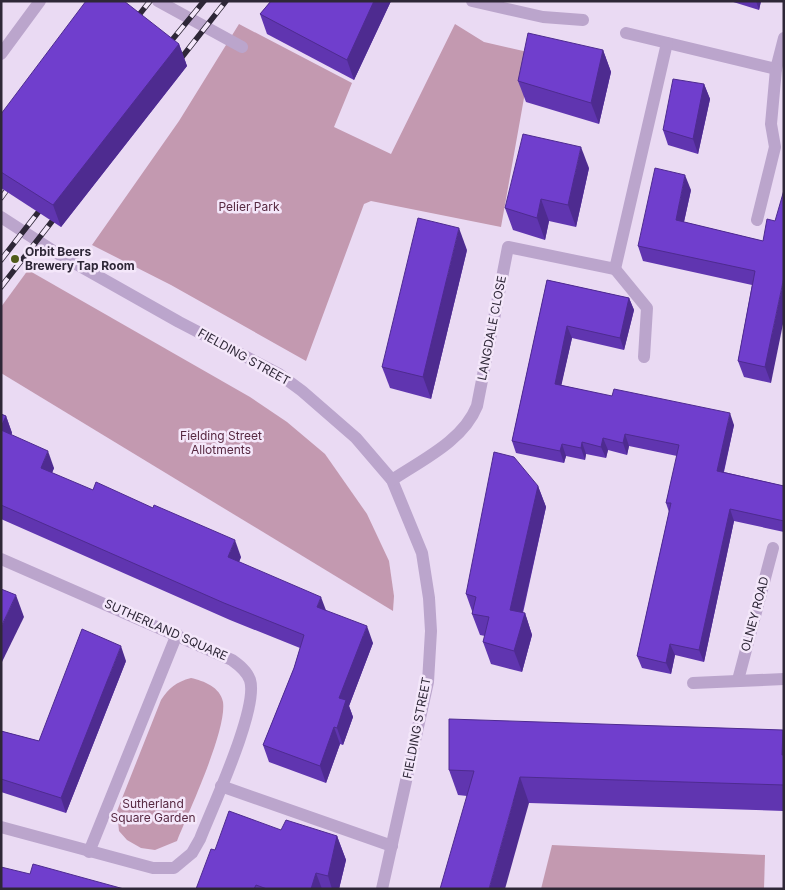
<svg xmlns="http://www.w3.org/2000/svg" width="785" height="890" font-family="Inter,sans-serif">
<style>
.green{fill:#c399b0}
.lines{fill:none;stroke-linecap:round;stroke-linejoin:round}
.minor{stroke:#bba5cc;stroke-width:12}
.rail-casing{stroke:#2e2737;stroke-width:5.5}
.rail{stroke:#f4e7fa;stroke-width:4;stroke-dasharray:11;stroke-linecap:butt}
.wall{fill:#6035b0}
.shaded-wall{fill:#4e2b90}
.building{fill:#703ecd;stroke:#4e2b90}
.poi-dot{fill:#505b1a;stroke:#f4e7fa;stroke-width:2}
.labels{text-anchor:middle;stroke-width:5;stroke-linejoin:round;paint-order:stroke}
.park-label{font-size:12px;fill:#572941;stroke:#f4e7fa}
.poi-label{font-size:12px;font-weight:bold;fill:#2e2737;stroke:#f4e7fa;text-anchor:start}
.street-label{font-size:12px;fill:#2e2737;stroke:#f4e7fa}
</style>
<rect width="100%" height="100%" fill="#eadaf3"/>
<g class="green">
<path d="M 239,24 L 352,83 L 334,127 L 391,154 L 455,24 L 484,42 L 532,53 L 501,227 L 371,201 L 364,204 L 306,361 L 171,285 L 92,245 L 179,121 Z"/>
<path d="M 28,270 L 250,397 L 287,422 L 325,454 L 367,514 L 389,561 L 394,596 L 393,611 L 1,373 L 1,307 Z"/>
<path d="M 191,678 C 204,681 220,687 223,702 C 227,730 189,811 177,841 L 155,850 L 141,848 L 127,840 L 119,831 L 117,811 L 161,700 C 169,688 176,682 191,678 Z"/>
<path d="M 552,845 L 765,855 L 764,889 L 541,889 Z"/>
</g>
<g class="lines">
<g class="minor">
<path d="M 158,1 L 242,47"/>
<path d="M 472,1 L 543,17 L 583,20"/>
<path d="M 626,33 L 776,69 L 784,38"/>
<path d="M 1,54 L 40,1"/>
<path d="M 1,217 L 55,252 L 179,322 L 279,374 L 302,391 L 356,438 L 392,480 L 422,553 L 429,598 L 431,631 L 428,682 L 382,889"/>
<path d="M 757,220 L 775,147 L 771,124 L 776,69"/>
<path d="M 615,269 L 647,308 L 644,357"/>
<path d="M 392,480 C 422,460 463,441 477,406 L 508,247 L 615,269 L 667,43"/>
<path d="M 1,559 L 232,660 C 239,665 247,671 250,680 C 259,708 212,808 200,839 L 192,853 L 174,868 L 153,868 L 1,827"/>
<path d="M 738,680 L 773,548"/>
<path d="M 693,683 L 784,679"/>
<path d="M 221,786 L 392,846"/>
<path d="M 89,852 L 177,634"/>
</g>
<g class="rail-casing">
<g id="rail">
<path d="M 131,25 L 150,1"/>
<path d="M 163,51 L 204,1"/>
<path d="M 175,66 L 226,1"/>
<path d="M 1,198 L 14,180"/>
<path d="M 1,260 L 47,201"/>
<path d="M 1,287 L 60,211"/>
</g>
</g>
<use href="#rail" class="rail"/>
</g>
<g class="wall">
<path d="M 271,1 L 391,1 L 354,80 L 267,34 L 260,14 Z"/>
<path d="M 730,1 L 761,1 L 759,10 Z"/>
<path d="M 179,44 L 187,66 L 61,227 L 1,188 L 1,114 Z"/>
<path d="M 603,50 L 611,72 L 599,124 L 526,102 L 518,81 Z"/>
<path d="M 704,84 L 710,99 L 698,154 L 668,145 L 663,130 Z"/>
<path d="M 589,168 L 576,227 L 549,221 L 545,240 L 513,230 L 505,208 Z"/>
<path d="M 691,190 L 684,222 L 763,241 L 775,221 L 771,383 L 744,377 L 738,361 L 752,285 L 643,261 L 638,246 Z"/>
<path d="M 467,250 L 431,399 L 390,388 L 382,367 Z"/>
<path d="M 547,280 L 629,298 L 634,310 L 624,350 L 572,338 L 561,385 L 734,425 L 724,472 L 784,486 L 784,532 L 734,521 L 704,662 L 675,655 L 671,674 L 642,668 L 637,656 L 669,512 L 666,503 L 677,456 L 629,446 L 627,455 L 608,450 L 606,458 L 586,454 L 585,460 L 566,456 L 564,463 L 516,453 L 512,441 Z"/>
<path d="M 1,414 L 6,416 L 12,433 L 11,435 L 54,468 L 52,473 L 241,557 L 239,562 L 326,611 L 373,643 L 349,706 L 353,717 L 343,745 L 340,744 L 326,783 L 269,762 L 263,745 L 294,668 L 300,648 L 230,620 L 1,519 Z"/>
<path d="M 538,486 L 546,507 L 523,613 L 525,613 L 532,635 L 522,672 L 491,664 L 483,642 L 485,636 L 480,635 L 472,614 L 472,611 L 466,594 Z"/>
<path d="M 126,661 L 66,813 L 1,792 L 1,731 L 39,741 Z"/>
<path d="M 784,731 L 784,811 L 529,803 L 458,795 L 449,770 Z"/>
<path d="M 281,830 L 337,836 L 346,860 L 339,889 L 196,889 L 215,850 Z"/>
</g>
<g class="shaded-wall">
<path d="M 374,1 L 391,1 L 354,80 L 347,60 Z"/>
<path d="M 756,1 L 761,1 L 759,10 Z"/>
<path d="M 179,44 L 187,66 L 61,227 L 53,205 Z"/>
<path d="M 603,50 L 611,72 L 599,124 L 591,103 Z"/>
<path d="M 704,84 L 710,99 L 698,154 L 693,139 Z"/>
<path d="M 581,147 L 589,168 L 576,227 L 568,205 Z"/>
<path d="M 685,175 L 691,190 L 681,235 L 676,220 Z"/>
<path d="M 541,199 L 549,221 L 545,240 L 537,218 Z"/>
<path d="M 459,228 L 467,250 L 431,399 L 423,377 Z"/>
<path d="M 784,277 L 784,319 L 771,383 L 765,367 Z"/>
<path d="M 629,298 L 634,310 L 624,350 L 620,338 Z"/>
<path d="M 567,326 L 572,338 L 559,396 L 555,384 Z"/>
<path d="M 730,413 L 734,425 L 721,483 L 717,471 Z"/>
<path d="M 6,416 L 12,433 L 6,447 L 1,433 L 1,427 Z"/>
<path d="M 625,434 L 629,446 L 627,455 L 623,443 Z"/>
<path d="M 603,438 L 608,450 L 606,458 L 601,447 Z"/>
<path d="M 582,442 L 586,454 L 585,460 L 581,448 Z"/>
<path d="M 562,444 L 566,456 L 564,463 L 560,451 Z"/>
<path d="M 48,451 L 54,468 L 47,485 L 41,468 Z"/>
<path d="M 538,486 L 546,507 L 518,632 L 510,610 Z"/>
<path d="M 730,509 L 734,521 L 704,662 L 699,650 Z"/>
<path d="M 235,540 L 241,557 L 234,574 L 228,557 Z"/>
<path d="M 16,595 L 24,617 L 1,664 L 1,627 Z"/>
<path d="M 321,597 L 327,613 L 317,607 Z"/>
<path d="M 525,613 L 532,635 L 522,672 L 514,651 Z"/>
<path d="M 367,626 L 373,643 L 349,706 L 353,717 L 343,745 L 337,728 L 339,698 Z"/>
<path d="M 670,644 L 675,655 L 671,674 L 666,663 Z"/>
<path d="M 121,646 L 126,661 L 66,813 L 61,798 Z"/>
<path d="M 334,727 L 340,744 L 326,783 L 320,766 Z"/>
<path d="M 783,730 L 784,731 L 784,760 L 782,755 Z"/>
<path d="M 520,777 L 529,803 L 505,889 L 489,889 Z"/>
<path d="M 337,836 L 346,860 L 339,889 L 332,889 L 328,876 Z"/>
<path d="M 316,873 L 322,889 L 311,889 Z"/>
</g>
<g class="building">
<path d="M 86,1 L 124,1 L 179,44 L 53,205 L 1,172 L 1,114 Z"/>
<path d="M 271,1 L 374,1 L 347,60 L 260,14 Z"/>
<path d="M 528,33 L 603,50 L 591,103 L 518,81 Z"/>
<path d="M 673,79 L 704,84 L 693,139 L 663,130 Z"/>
<path d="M 523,134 L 581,147 L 568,205 L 541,199 L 537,218 L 505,208 Z"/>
<path d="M 655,168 L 685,175 L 676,220 L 763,241 L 767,219 L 775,221 L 784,190 L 784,277 L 765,367 L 738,361 L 755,271 L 638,246 Z"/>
<path d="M 418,218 L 459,228 L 423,377 L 382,367 Z"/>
<path d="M 547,280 L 629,298 L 620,338 L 567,326 L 555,384 L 612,396 L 614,389 L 730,413 L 717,471 L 784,486 L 784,521 L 730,509 L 699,650 L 670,644 L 666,663 L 637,656 L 671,503 L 666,503 L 679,445 L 625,434 L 623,443 L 603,438 L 601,447 L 582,442 L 581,448 L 562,444 L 560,451 L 512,441 Z"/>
<path d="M 1,414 L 6,416 L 1,427 Z"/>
<path d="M 1,430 L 48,451 L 41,468 L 93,490 L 96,482 L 153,508 L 154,505 L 235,540 L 228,557 L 321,597 L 317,607 L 367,626 L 339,698 L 346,700 L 337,728 L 334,727 L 320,766 L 263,745 L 294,668 L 304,635 L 224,603 L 1,505 Z"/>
<path d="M 494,452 L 514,457 L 538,486 L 510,610 L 525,613 L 514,651 L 483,642 L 489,617 L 472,614 L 476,597 L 466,594 Z"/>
<path d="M 1,589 L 16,595 L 1,627 Z"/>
<path d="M 82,629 L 121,646 L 61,798 L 1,779 L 1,731 L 39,741 Z"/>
<path d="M 449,719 L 783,730 L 782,755 L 784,755 L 784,785 L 520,777 L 489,889 L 440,889 L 474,771 L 449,770 Z"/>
<path d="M 229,811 L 281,830 L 286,820 L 337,836 L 328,876 L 316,873 L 311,889 L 267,889 L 256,885 L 254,889 L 196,889 L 211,849 L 215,850 Z"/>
<path d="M 33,864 L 124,889 L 1,889 L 1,867 L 30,874 Z"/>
</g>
<circle class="poi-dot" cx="15" cy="259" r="5"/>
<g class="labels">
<g class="park-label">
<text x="249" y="211">Pelier Park</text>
<text x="221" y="440">Fielding Street<tspan x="221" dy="14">Allotments</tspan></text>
<text x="153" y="808">Sutherland<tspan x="153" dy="14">Square Garden</tspan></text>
</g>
<g class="poi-label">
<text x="25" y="256">Orbit Beers<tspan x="25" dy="14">Brewery Tap Room</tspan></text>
</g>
<g class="street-label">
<text transform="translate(492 328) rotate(-79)" y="4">LANGDALE CLOSE</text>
<text transform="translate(244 357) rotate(29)" y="4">FIELDING STREET</text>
<text transform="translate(755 614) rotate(-75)" y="4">OLNEY ROAD</text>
<text transform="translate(166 630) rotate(24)" y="4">SUTHERLAND SQUARE</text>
<text transform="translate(417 728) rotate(-79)" y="4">FIELDING STREET</text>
</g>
</g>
<rect width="785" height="890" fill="none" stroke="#2e2737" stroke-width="5"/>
</svg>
